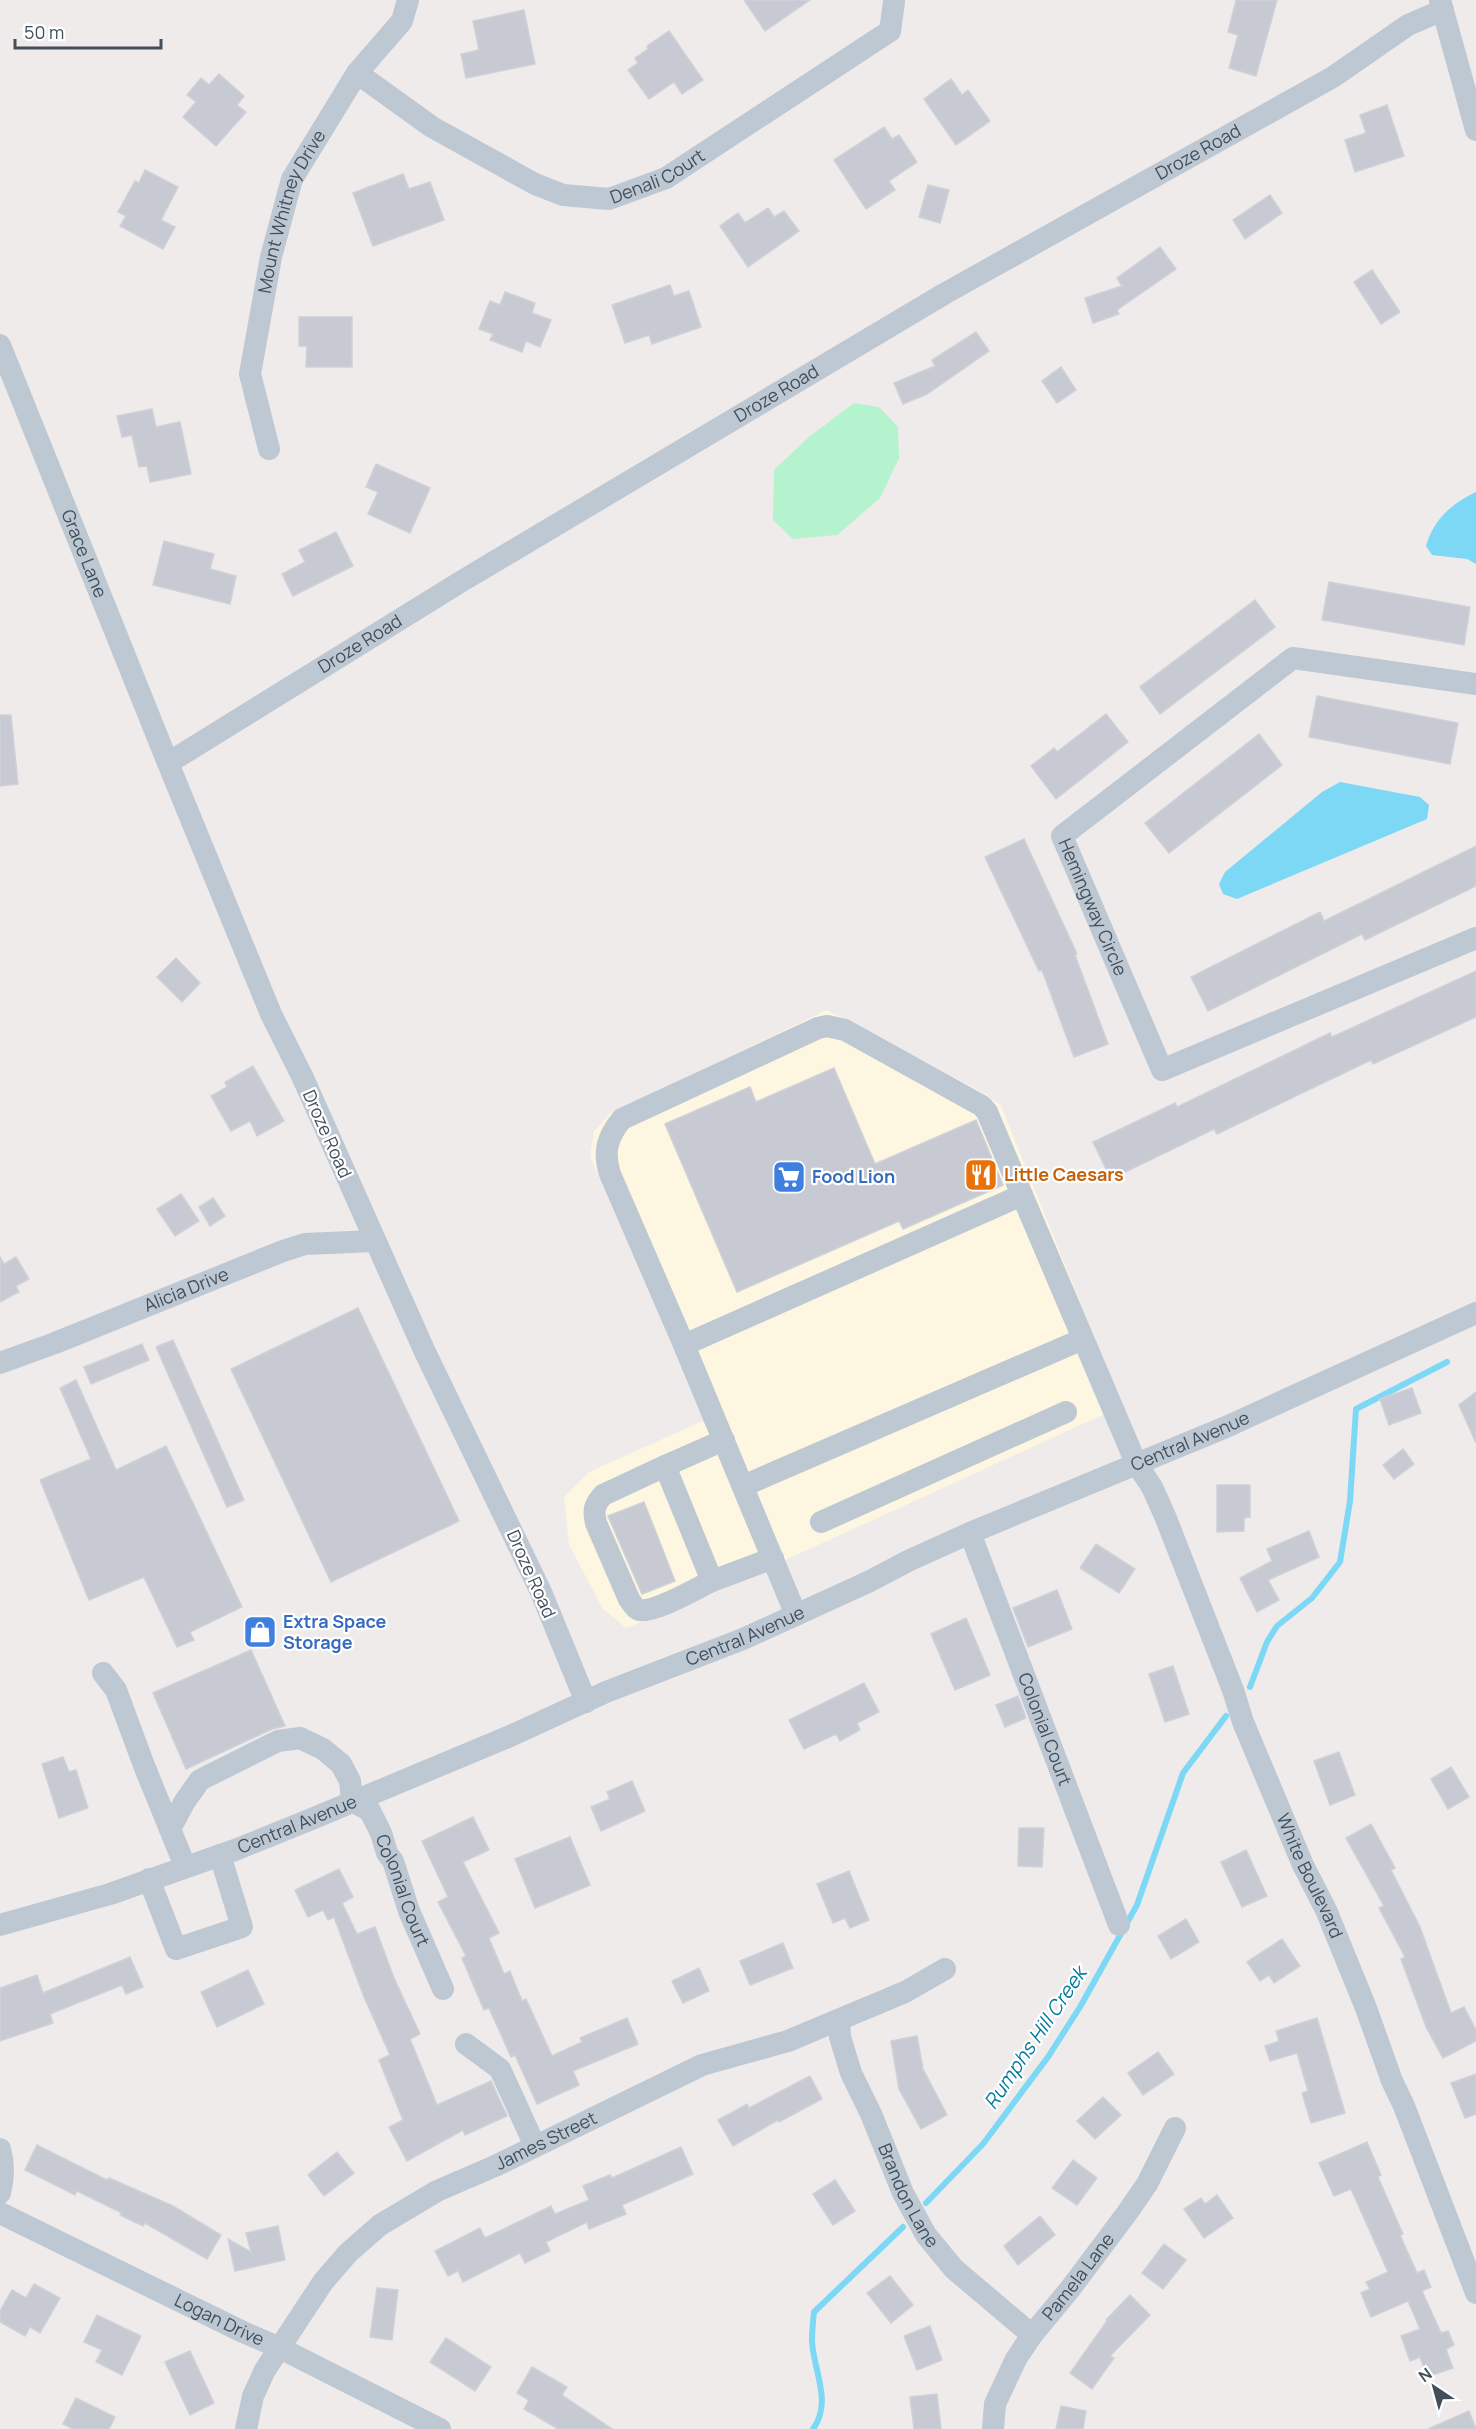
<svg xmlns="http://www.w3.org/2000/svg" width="1476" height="2429" font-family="Manrope,sans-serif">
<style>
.commercial{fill:#fdf6e1}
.green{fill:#b4f3cd}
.water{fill:#7cd8f4}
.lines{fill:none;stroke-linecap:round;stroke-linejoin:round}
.stream{stroke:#7cd8f4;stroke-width:6}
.building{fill:#c7cad2;stroke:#cfd1d8;stroke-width:1.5}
.minor{stroke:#bdc8d3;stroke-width:22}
.labels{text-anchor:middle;stroke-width:4.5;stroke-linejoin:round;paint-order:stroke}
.street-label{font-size:18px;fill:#424f5b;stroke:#fff}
.food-label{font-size:18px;font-weight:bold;fill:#c56008;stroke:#fff;text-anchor:start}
.shop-label{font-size:18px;font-weight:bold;fill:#366cbe;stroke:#fff;text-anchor:start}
.water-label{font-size:20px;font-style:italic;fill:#027ba0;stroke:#fff}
</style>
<rect width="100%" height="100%" fill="#efebeb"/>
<path class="commercial" d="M 827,1010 L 987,1095 L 1001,1106 L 1122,1406 L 696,1601 L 626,1628 L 603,1609 L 569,1545 L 564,1497 L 589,1472 L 705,1420 L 590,1156 L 594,1132 L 609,1114 Z"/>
<path class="green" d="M 854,403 L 879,407 L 898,427 L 899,458 L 880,498 L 837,535 L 793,539 L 773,520 L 774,470 L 809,437 Z"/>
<g class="water">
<path d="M 1476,492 L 1476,564 L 1467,559 L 1432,555 L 1426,546 C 1434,519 1451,504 1476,492 Z"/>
<path d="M 1340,782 L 1420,797 L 1429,805 L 1427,819 L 1237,899 L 1223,894 L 1219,884 L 1225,872 L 1322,792 Z"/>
</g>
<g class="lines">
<g class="stream">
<path d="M 1250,1687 L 1267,1642 L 1277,1626 L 1312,1598 L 1340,1562 L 1350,1501 L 1356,1409 L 1447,1362"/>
<path d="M 926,2203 L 983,2144 L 1048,2057 L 1080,2007 L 1137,1905 L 1183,1773 L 1226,1716"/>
<path d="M 813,2429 C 833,2402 813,2369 812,2341 C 812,2331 813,2321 814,2312 L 903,2227"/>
</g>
</g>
<g class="building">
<path d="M 744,0 L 810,0 L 765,31 Z"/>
<path d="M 1236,0 L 1277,0 L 1256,76 L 1229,68 L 1238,35 L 1228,32 Z"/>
<path d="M 524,10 L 535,64 L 466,78 L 461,54 L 479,50 L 473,21 Z"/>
<path d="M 669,31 L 703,80 L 682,94 L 674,82 L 649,99 L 628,70 L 638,63 L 635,58 L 648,49 L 647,46 Z"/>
<path d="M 219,74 L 244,96 L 237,105 L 246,112 L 216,146 L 183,117 L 196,102 L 187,95 L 201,78 L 209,85 Z"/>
<path d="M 951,79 L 962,95 L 968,90 L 990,121 L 956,145 L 924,99 Z"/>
<path d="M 1387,105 L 1404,156 L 1355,172 L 1345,140 L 1366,133 L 1360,115 Z"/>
<path d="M 884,127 L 892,139 L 899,135 L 917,162 L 889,181 L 895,190 L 866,209 L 834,160 Z"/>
<path d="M 145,170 L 178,187 L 161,220 L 175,227 L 163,249 L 120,226 L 126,216 L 118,212 L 135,181 L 139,183 Z"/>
<path d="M 403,174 L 409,189 L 430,182 L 444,220 L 373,246 L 353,193 Z"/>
<path d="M 928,185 L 949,190 L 940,223 L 919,217 Z"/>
<path d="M 1270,195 L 1282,213 L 1245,239 L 1233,220 Z"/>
<path d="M 768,208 L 774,217 L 784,211 L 799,231 L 748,267 L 720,226 L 738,213 L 745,223 Z"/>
<path d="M 1160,247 L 1176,269 L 1117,310 L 1119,314 L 1093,323 L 1085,298 L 1122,286 L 1117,278 Z"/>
<path d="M 1372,270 L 1400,312 L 1381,324 L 1354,282 Z"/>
<path d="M 670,285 L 674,296 L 689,291 L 701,327 L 652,344 L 649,335 L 625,343 L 612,305 Z"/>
<path d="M 505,292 L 535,303 L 532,313 L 551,320 L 540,347 L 526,341 L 522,352 L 490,340 L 493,334 L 479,329 L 490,301 L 500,305 Z"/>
<path d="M 299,317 L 352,317 L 352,367 L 306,367 L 307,346 L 299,346 Z"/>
<path d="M 976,332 L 989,351 L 927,394 L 903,404 L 894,383 L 935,366 L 932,360 Z"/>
<path d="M 1061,367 L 1076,390 L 1057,403 L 1042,381 Z"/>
<path d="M 152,409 L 156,427 L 180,422 L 191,474 L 150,482 L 147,466 L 139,467 L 132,435 L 122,437 L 117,416 Z"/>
<path d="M 376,464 L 430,488 L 410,533 L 368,514 L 378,492 L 366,487 Z"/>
<path d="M 336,532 L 353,566 L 293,596 L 282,574 L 305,562 L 299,550 Z"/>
<path d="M 164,541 L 214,554 L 210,569 L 236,576 L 230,604 L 153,585 Z"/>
<path d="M 1329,582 L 1470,607 L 1464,645 L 1322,620 Z"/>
<path d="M 1255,600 L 1275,627 L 1160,714 L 1140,687 Z"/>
<path d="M 1317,696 L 1458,723 L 1450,764 L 1309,737 Z"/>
<path d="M 1106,714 L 1128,742 L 1056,799 L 1031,766 L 1054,748 L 1057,752 Z"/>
<path d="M 0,715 L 11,715 L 18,784 L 0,786 Z"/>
<path d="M 1259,734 L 1282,765 L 1169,853 L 1145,823 Z"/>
<path d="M 1024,839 L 1077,954 L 1075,955 L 1108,1044 L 1074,1057 L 1042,970 L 1039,971 L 985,857 Z"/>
<path d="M 1476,846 L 1476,886 L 1365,940 L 1362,934 L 1208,1011 L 1191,977 L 1320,912 L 1324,921 Z"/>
<path d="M 176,958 L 200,983 L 182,1002 L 157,977 Z"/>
<path d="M 1476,971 L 1476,1017 L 1373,1064 L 1371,1060 L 1217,1134 L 1214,1129 L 1111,1179 L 1093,1142 L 1175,1103 L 1177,1107 L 1330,1033 L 1332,1037 Z"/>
<path d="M 253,1066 L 284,1121 L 257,1136 L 250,1121 L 231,1131 L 211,1096 L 227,1087 L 225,1082 Z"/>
<path d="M 834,1068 L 875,1164 L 976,1120 L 1003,1185 L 903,1229 L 899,1221 L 737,1292 L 665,1124 L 750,1087 L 756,1102 Z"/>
<path d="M 181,1194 L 199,1221 L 175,1236 L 157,1209 Z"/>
<path d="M 213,1198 L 225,1216 L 210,1226 L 199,1207 Z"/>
<path d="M 0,1257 L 4,1264 L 16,1257 L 29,1279 L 16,1286 L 19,1292 L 0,1302 Z"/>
<path d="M 358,1308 L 459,1521 L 331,1582 L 231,1369 Z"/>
<path d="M 173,1340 L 244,1500 L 227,1507 L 156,1347 Z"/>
<path d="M 142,1344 L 149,1360 L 91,1384 L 84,1367 Z"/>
<path d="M 76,1380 L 116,1470 L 166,1446 L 242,1607 L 190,1632 L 194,1640 L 177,1647 L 144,1577 L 89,1600 L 40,1480 L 91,1459 L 60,1388 Z"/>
<path d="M 1412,1388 L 1421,1413 L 1389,1425 L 1380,1399 Z"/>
<path d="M 1476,1392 L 1476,1443 L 1459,1405 Z"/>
<path d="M 1403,1449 L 1414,1464 L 1394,1479 L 1383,1465 Z"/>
<path d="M 1217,1485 L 1250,1485 L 1250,1517 L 1244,1518 L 1244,1531 L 1217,1532 Z"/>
<path d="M 644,1502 L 675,1581 L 642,1594 L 608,1516 Z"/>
<path d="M 1309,1531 L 1319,1557 L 1268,1580 L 1279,1600 L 1257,1612 L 1240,1578 L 1272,1561 L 1267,1549 Z"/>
<path d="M 1096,1544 L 1135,1569 L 1119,1593 L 1080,1568 Z"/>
<path d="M 1057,1590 L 1072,1629 L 1028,1647 L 1013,1608 Z"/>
<path d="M 966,1618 L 990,1675 L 955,1690 L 931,1634 Z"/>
<path d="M 251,1650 L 285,1726 L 272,1729 L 186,1769 L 153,1693 Z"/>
<path d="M 1173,1666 L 1189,1714 L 1165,1722 L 1149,1674 Z"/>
<path d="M 864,1683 L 879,1712 L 857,1723 L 860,1730 L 840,1741 L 836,1734 L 804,1749 L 789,1720 Z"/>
<path d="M 1018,1696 L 1026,1718 L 1005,1727 L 996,1705 Z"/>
<path d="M 1339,1752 L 1355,1795 L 1330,1805 L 1314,1761 Z"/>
<path d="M 63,1757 L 69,1772 L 76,1770 L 88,1808 L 59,1818 L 42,1764 Z"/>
<path d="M 1451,1767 L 1469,1797 L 1448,1809 L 1431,1779 Z"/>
<path d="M 632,1781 L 645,1811 L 601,1831 L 591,1807 L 610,1799 L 607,1792 Z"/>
<path d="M 473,1817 L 489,1850 L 463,1862 L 499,1933 L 489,1938 L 504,1974 L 510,1971 L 522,2001 L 526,1999 L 552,2056 L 582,2042 L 580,2038 L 627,2018 L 638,2044 L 573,2071 L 579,2085 L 537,2104 L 515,2055 L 511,2057 L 489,2008 L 484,2010 L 462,1958 L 466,1956 L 438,1902 L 448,1897 L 422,1841 Z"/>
<path d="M 1371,1824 L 1395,1868 L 1391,1870 L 1420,1927 L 1451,2013 L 1464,2007 L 1476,2030 L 1476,2041 L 1443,2058 L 1426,2027 L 1401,1959 L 1405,1957 L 1379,1908 L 1384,1906 L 1346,1838 Z"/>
<path d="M 1019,1828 L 1044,1828 L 1042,1867 L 1018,1866 Z"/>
<path d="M 570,1837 L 590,1885 L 535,1908 L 515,1859 Z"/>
<path d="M 1246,1850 L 1267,1896 L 1242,1907 L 1221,1862 Z"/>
<path d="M 339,1869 L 353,1897 L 342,1903 L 357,1934 L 375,1927 L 394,1978 L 420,2034 L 410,2039 L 437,2105 L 491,2081 L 507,2116 L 465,2135 L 463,2130 L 407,2161 L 389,2127 L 403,2120 L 379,2060 L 390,2055 L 364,1997 L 334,1917 L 328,1920 L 323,1910 L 308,1917 L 295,1890 Z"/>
<path d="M 849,1871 L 869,1920 L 850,1928 L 845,1918 L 833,1923 L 817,1884 Z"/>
<path d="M 1186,1919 L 1199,1942 L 1171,1959 L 1158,1936 Z"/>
<path d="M 1282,1939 L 1300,1966 L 1274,1983 L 1269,1975 L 1260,1981 L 1247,1962 Z"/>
<path d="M 783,1943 L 793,1968 L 750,1985 L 740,1961 Z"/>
<path d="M 130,1957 L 143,1987 L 126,1994 L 122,1985 L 50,2014 L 53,2023 L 0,2041 L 0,1988 L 37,1975 L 43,1993 Z"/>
<path d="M 699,1968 L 709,1991 L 683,2003 L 672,1981 Z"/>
<path d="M 248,1970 L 264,2004 L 217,2027 L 201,1992 Z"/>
<path d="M 1317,2018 L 1345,2113 L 1311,2123 L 1302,2093 L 1308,2091 L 1297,2053 L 1270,2061 L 1265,2046 L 1279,2041 L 1276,2031 Z"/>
<path d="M 917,2036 L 923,2069 L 947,2115 L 921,2129 L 899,2089 L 891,2041 Z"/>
<path d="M 1158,2052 L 1174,2074 L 1143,2095 L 1128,2073 Z"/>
<path d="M 1476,2074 L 1476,2114 L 1465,2118 L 1451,2083 Z"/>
<path d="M 810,2076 L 822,2099 L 779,2122 L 778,2120 L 733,2146 L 718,2120 L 747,2104 L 749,2108 Z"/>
<path d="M 1103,2097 L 1121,2115 L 1095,2139 L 1077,2121 Z"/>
<path d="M 1367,2142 L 1381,2175 L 1378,2177 L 1403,2234 L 1400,2235 L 1417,2273 L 1424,2270 L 1431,2287 L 1422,2291 L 1441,2333 L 1448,2331 L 1454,2345 L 1446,2349 L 1453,2368 L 1427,2377 L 1420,2357 L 1410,2361 L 1401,2336 L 1420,2329 L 1408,2301 L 1371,2317 L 1361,2293 L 1370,2289 L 1366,2282 L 1388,2272 L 1351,2189 L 1334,2196 L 1319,2163 Z"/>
<path d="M 37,2145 L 107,2180 L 109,2178 L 173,2206 L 221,2235 L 207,2259 L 145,2223 L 143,2226 L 120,2215 L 122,2213 L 77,2191 L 75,2195 L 25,2170 Z"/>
<path d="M 681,2147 L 693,2174 L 622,2205 L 626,2214 L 589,2229 L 587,2222 L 546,2242 L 550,2251 L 525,2263 L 520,2253 L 463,2282 L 458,2271 L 448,2276 L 435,2251 L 480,2228 L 485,2238 L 551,2206 L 555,2214 L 589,2200 L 583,2186 L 610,2175 L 612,2178 Z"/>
<path d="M 337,2152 L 354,2173 L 324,2196 L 308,2175 Z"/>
<path d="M 1073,2160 L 1097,2178 L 1077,2205 L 1052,2188 Z"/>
<path d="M 835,2180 L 855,2211 L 833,2225 L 813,2194 Z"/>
<path d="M 1217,2195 L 1233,2218 L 1204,2238 L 1184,2209 L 1201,2198 L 1205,2204 Z"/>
<path d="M 1040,2216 L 1055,2235 L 1018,2265 L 1004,2246 Z"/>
<path d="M 278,2226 L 285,2260 L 235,2271 L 228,2239 L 251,2252 L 246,2233 Z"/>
<path d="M 1164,2244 L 1186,2260 L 1163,2289 L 1142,2273 Z"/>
<path d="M 890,2276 L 913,2305 L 891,2323 L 867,2293 Z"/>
<path d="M 34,2284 L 60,2298 L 40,2333 L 30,2327 L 25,2336 L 0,2322 L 0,2311 L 12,2290 L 26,2298 Z"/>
<path d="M 377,2288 L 398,2290 L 392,2340 L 370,2337 Z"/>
<path d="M 1130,2295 L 1150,2315 L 1110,2356 L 1114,2358 L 1092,2389 L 1070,2373 L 1107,2321 L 1106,2320 Z"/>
<path d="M 97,2315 L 141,2336 L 122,2375 L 96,2362 L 102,2350 L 84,2342 Z"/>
<path d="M 930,2326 L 942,2360 L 917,2370 L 904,2336 Z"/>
<path d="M 446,2338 L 491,2367 L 475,2391 L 430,2362 Z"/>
<path d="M 190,2351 L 214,2403 L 190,2415 L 165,2362 Z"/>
<path d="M 532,2367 L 567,2387 L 562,2395 L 612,2429 L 558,2429 L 524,2409 L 529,2400 L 517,2393 Z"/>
<path d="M 937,2394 L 941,2429 L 914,2429 L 910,2397 Z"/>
<path d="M 76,2398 L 115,2417 L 109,2429 L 73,2429 L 63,2424 Z"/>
<path d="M 1061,2406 L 1086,2411 L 1083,2429 L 1056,2429 Z"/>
<path d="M 1469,2411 L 1476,2429 L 1428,2429 Z"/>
</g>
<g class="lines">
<g class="minor">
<path d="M 1440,0 L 1476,130"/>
<path id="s1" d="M 357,73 L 432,127 L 535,184 L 563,195 L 609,199 L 666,178 L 890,31 L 894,2"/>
<path id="s2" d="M 0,345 L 168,763"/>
<path id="s3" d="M 269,449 L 250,374 L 271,257 L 292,179 L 357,73 L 402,21 L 408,0"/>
<path id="s4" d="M 1476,684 L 1293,658 L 1062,836 L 1162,1070 L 1476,938"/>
<path d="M 684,1345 L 610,1174 C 603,1152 607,1137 622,1119 L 818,1028 L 827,1026 L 845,1030 L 982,1106 L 987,1112 L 1022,1195"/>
<path id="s5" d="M 0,1363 L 55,1343 L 283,1251 L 305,1244 L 375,1241"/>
<path d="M 724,1440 L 665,1466 L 712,1581 L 773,1558"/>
<path d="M 665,1466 L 603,1495 C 594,1505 593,1511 596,1523 L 629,1599 C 632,1603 634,1608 639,1610 C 655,1613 697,1588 712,1581"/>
<path d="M 743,1486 L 1083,1339"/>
<path d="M 821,1522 L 1066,1412"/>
<path id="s6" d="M 970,1533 L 1119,1925"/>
<path id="s7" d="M 796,1615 L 684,1345 L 1022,1195 L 1136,1463 L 1152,1487 L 1165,1516 L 1233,1690 L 1243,1722 L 1303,1865 L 1326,1910 L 1366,2008 L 1392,2081 L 1404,2106 L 1476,2293"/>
<path d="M 103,1673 L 116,1690 L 145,1768 L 185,1866"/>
<path id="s8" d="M 586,1702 L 541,1592 L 425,1352 L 303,1078 L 271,1014 L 168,763 L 462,581 L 944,294 L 1333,77 L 1408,25 L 1443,10"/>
<path id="s9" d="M 170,1829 L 185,1801 L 200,1780 L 278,1741 L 300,1738 L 323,1749 L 341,1764 L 350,1781 L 352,1801 L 370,1811 L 381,1833 L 387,1853 L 393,1861 L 409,1911 L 443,1989"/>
<path d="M 149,1879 L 176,1949 L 242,1927 L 220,1855"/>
<path id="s10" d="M 0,1925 L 110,1894 L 235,1850 L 314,1818 L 508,1737 L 606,1692 L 743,1639 L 868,1582 L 910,1560 L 970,1533 L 1226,1427 L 1476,1313"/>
<path id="s11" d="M 839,2021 L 840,2037 L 851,2073 L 871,2114 L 903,2193 L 926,2235 L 954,2269 L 1032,2335"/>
<path d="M 466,2044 L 500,2069 L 535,2146"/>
<path d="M 0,2149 C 4,2164 4,2178 0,2193"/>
<path id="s12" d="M 0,2213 L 243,2332 L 280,2348 L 440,2429"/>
<path id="s13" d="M 246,2429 L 253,2396 L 265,2370 L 323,2282 L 348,2253 L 380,2225 L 437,2191 L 495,2166 L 702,2065 L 788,2041 L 905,1992 L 945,1969"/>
<path id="s14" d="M 993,2429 L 995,2404 L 1016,2359 L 1032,2335 L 1070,2289 L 1127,2213 L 1147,2184 L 1175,2128"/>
</g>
</g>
<defs>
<g id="restaurant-square" transform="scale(1.725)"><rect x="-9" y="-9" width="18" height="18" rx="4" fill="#e8710a" stroke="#fff"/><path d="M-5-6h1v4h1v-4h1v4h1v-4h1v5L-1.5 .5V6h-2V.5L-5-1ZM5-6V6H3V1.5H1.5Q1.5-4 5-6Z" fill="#fff"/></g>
<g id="supermarket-square" transform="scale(1.725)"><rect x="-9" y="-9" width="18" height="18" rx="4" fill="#3f7fe0" stroke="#fff"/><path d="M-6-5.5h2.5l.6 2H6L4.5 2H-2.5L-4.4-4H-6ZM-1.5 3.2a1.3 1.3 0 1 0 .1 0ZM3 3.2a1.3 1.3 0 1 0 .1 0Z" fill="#fff"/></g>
<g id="shop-square" transform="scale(1.725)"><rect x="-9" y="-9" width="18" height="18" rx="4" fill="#3f7fe0" stroke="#fff"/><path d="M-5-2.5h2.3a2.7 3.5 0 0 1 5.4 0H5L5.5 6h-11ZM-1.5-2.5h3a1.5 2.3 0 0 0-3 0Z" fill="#fff"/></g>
</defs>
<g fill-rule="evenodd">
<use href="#restaurant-square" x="981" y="1175"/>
<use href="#supermarket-square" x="789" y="1177"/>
<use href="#shop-square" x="260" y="1632"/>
</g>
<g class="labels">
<g class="street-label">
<text dy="6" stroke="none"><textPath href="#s8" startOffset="2226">Droze Road</textPath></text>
<text dy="6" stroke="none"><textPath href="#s1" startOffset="340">Denali Court</textPath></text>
<text dy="6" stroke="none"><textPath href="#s3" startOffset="246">Mount Whitney Drive</textPath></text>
<text dy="6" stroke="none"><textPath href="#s8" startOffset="1740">Droze Road</textPath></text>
<text dy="6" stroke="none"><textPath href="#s2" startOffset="225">Grace Lane</textPath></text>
<text dy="6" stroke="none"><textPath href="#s8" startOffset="1254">Droze Road</textPath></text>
<text dy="6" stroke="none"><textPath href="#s4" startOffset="554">Hemingway Circle</textPath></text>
<text transform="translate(327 1134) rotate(66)" y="6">Droze Road</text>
<text dy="6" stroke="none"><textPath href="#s5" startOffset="200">Alicia Drive</textPath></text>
<text dy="6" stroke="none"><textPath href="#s10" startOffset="1286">Central Avenue</textPath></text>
<text transform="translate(531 1574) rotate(66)" y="6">Droze Road</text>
<text dy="6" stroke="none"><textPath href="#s10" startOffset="800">Central Avenue</textPath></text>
<text dy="6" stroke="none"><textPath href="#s6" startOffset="210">Colonial Court</textPath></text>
<text dy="6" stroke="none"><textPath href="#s10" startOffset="314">Central Avenue</textPath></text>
<text dy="6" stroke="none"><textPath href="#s7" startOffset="1402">White Boulevard</textPath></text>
<text dy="6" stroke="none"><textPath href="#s9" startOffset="362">Colonial Court</textPath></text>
<text dy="6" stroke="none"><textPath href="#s13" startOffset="435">James Street</textPath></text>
<text dy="6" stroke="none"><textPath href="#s11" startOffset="189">Brandon Lane</textPath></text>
<text dy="6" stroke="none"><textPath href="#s14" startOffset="178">Pamela Lane</textPath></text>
<text dy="6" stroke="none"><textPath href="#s12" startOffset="244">Logan Drive</textPath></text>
</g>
<g class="food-label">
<text x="1004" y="1181">Little Caesars</text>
</g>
<g class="shop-label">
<text x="812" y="1183">Food Lion</text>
<text x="283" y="1628">Extra Space<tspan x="283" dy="21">Storage</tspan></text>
</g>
<g class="water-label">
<text transform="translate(1035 2038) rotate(-56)" y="7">Rumphs Hill Creek</text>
</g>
</g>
<g transform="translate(1434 2387) rotate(324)" stroke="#ffffff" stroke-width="4.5" paint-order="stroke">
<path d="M0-4.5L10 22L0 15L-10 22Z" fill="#424f5b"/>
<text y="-9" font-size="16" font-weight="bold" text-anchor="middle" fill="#424f5b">N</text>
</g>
<path d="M15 39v9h146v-9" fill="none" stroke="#424f5b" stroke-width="3"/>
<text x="24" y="39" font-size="18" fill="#424f5b" stroke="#ffffff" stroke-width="4.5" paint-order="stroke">50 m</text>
</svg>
